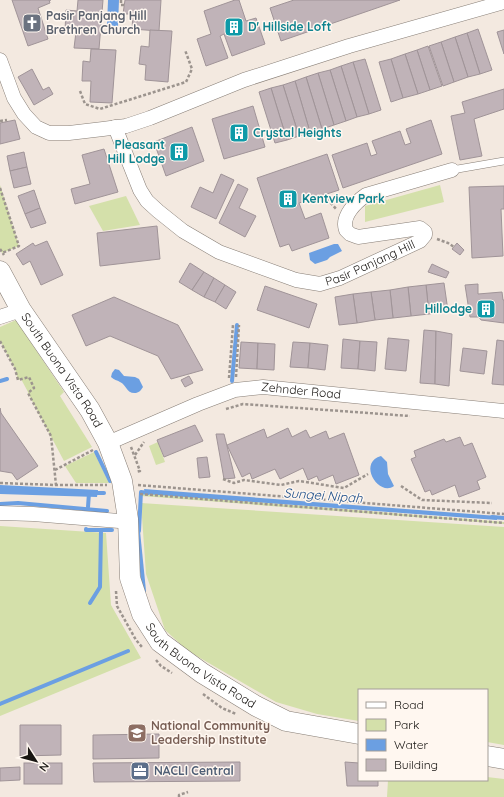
<svg xmlns="http://www.w3.org/2000/svg" width="504" height="797" font-family="Quicksand,sans-serif">
<style>
.green{fill:#d4e0aa}
.water{fill:#6b9fe2}
.lines{fill:none;stroke-linecap:round;stroke-linejoin:round}
.stream{stroke:#6b9fe2;stroke-width:4}
.building{fill:#c0b3b8;stroke:#a09498}
.lane-casing{stroke:#877e76;stroke-width:8}
.street-casing{stroke:#877e76;stroke-width:15}
.secondary-casing{stroke:#877e76;stroke-width:21}
.path{stroke:#9c948e;stroke-width:2.5;stroke-dasharray:3 2;stroke-linecap:butt}
.lane{stroke:#fff;stroke-width:7}
.street{stroke:#fff;stroke-width:14}
.secondary{stroke:#fff;stroke-width:20}
.labels{text-anchor:middle;stroke-width:3;stroke-linejoin:round;paint-order:stroke}
.worship-label{font-size:12px;font-weight:bold;fill:#5b616d;stroke:#fff7f0;text-anchor:start}
.culture-label{font-size:12px;font-weight:bold;fill:#0d838f;stroke:#fff7f0;text-anchor:start}
.street-label{font-size:12px;fill:#181512;stroke:#fff7f0}
.education-label{font-size:12px;font-weight:bold;fill:#785e54;stroke:#fff7f0;text-anchor:start}
.service-label{font-size:12px;font-weight:bold;fill:#4e5e75;stroke:#fff7f0;text-anchor:start}
.water-label{font-size:13px;font-style:italic;fill:#184b88;stroke:#fff7f0}
</style>
<rect width="100%" height="100%" fill="#f3e9e0"/>
<g class="green">
<path d="M 0,185 L 19,246 L 2,253 L 0,249 Z"/>
<path d="M 440,185 L 444,202 L 365,222 L 365,206 Z"/>
<path d="M 126,196 L 140,225 L 103,231 L 89,206 Z"/>
<path d="M 16,320 L 64,392 L 60,396 L 92,447 L 64,461 L 28,393 L 28,392 L 21,379 L 18,380 L 15,369 L 0,341 L 0,327 Z"/>
<path d="M 158,442 L 165,462 L 156,465 L 149,446 Z"/>
<path d="M 94,452 L 109,483 L 76,483 L 65,466 Z"/>
<path d="M 141,493 L 504,522 L 504,524 L 141,496 L 140,495 Z"/>
<path d="M 141,503 L 504,527 L 504,745 L 487,742 L 487,690 L 359,690 L 359,721 L 317,714 L 276,702 L 188,651 L 165,630 L 146,574 Z"/>
<path d="M 0,526 L 106,533 L 111,605 L 141,658 L 0,716 Z"/>
<path d="M 487,777 L 504,779 L 504,797 L 387,797 L 388,780 L 487,780 Z"/>
</g>
<g class="water">
<path d="M 108,0 L 119,0 L 118,26 L 107,26 Z"/>
<path d="M 334,244 L 338,244 L 342,251 L 330,257 L 327,260 L 315,264 L 310,260 L 309,253 Z"/>
<path d="M 115,369 L 119,370 L 124,376 L 135,377 L 139,379 L 143,387 C 141,390 140,392 136,393 C 126,394 127,385 120,382 C 117,380 114,380 111,377 L 112,373 Z"/>
<path d="M 381,456 L 387,462 L 388,474 L 394,486 C 379,497 357,463 381,456 Z"/>
<path d="M 0,485 L 98,490 L 97,497 L 0,494 Z"/>
<path d="M 144,489 L 497,516 L 497,520 L 145,494 Z"/>
</g>
<g class="lines">
<g class="stream">
<path d="M 0,381 L 7,379"/>
<path d="M 232,381 L 237,325"/>
<path d="M 96,452 L 110,481"/>
<path d="M 92,493 L 104,493"/>
<path d="M 0,504 L 18,503 L 107,511"/>
<path d="M 88,507 L 89,493"/>
<path d="M 492,517 L 504,518"/>
<path d="M 86,529 L 86,530 L 112,530"/>
<path d="M 138,531 L 144,591"/>
<path d="M 139,531 L 141,492 L 148,493"/>
<path d="M 90,603 L 100,587 L 101,530"/>
<path d="M 0,704 L 128,651"/>
</g>
</g>
<g class="building">
<path d="M 12,0 L 51,0 L 49,0 L 50,3 L 38,8 L 48,39 L 28,46 Z"/>
<path d="M 78,0 L 103,0 L 99,49 L 74,48 L 76,32 L 65,31 L 66,10 L 77,11 Z"/>
<path d="M 125,0 L 161,0 L 159,31 L 132,29 L 133,14 L 123,14 Z"/>
<path d="M 235,0 L 239,0 L 246,21 L 256,18 L 265,44 L 232,56 L 224,34 L 220,36 L 228,58 L 206,66 L 197,39 L 211,34 L 204,11 Z"/>
<path d="M 294,0 L 400,0 L 281,41 L 270,8 Z"/>
<path d="M 478,29 L 492,70 L 480,74 L 467,33 Z"/>
<path d="M 150,30 L 172,31 L 168,82 L 145,80 L 146,65 L 139,64 L 141,46 L 149,47 Z"/>
<path d="M 504,30 L 504,54 L 497,32 Z"/>
<path d="M 467,33 L 480,74 L 468,77 L 455,37 Z"/>
<path d="M 455,37 L 468,77 L 454,82 L 441,42 Z"/>
<path d="M 441,42 L 454,82 L 443,86 L 429,46 Z"/>
<path d="M 428,46 L 442,86 L 430,90 L 417,50 Z"/>
<path d="M 91,49 L 116,50 L 112,103 L 90,102 L 91,81 L 82,81 L 83,61 L 90,62 Z"/>
<path d="M 417,50 L 430,90 L 418,94 L 405,54 Z"/>
<path d="M 405,54 L 418,94 L 403,98 L 391,59 Z"/>
<path d="M 365,59 L 381,110 L 369,114 L 353,62 Z"/>
<path d="M 391,59 L 403,98 L 391,102 L 379,62 Z"/>
<path d="M 353,62 L 369,114 L 357,117 L 341,66 Z"/>
<path d="M 341,66 L 357,117 L 346,121 L 330,70 Z"/>
<path d="M 32,69 L 43,90 L 49,87 L 53,94 L 34,105 L 18,77 Z"/>
<path d="M 330,70 L 346,121 L 334,125 L 318,73 Z"/>
<path d="M 318,73 L 334,125 L 322,129 L 306,77 Z"/>
<path d="M 306,77 L 322,129 L 310,132 L 295,81 Z"/>
<path d="M 295,81 L 310,132 L 299,136 L 283,85 Z"/>
<path d="M 283,85 L 299,136 L 287,140 L 271,88 Z"/>
<path d="M 271,88 L 287,140 L 275,143 L 259,92 Z"/>
<path d="M 504,89 L 504,109 L 474,119 L 482,156 L 460,160 L 451,116 L 465,113 L 462,102 Z"/>
<path d="M 253,106 L 265,147 L 224,159 L 212,119 Z"/>
<path d="M 15,120 L 20,139 L 0,144 L 0,123 Z"/>
<path d="M 431,120 L 442,154 L 343,188 L 332,155 L 367,143 L 371,156 L 377,154 L 372,141 L 400,131 L 405,145 L 411,143 L 406,129 Z"/>
<path d="M 192,127 L 204,161 L 166,176 L 154,142 Z"/>
<path d="M 104,149 L 118,192 L 75,204 L 71,189 L 90,184 L 82,155 Z"/>
<path d="M 24,152 L 27,167 L 10,171 L 7,156 Z"/>
<path d="M 327,154 L 339,190 L 299,203 L 305,219 L 321,213 L 329,238 L 292,251 L 289,244 L 280,247 L 257,178 Z"/>
<path d="M 27,167 L 31,184 L 14,188 L 10,171 Z"/>
<path d="M 221,174 L 234,180 L 216,219 L 191,207 L 200,187 L 213,193 Z"/>
<path d="M 238,184 L 248,189 L 239,208 L 256,216 L 245,237 L 219,223 Z"/>
<path d="M 504,186 L 504,209 L 501,209 L 503,256 L 472,258 L 469,187 Z"/>
<path d="M 34,190 L 40,208 L 25,214 L 18,196 Z"/>
<path d="M 40,208 L 46,223 L 31,228 L 25,214 Z"/>
<path d="M 157,226 L 160,259 L 100,266 L 97,233 Z"/>
<path d="M 47,241 L 63,275 L 41,285 L 30,261 L 23,265 L 16,254 L 33,243 L 35,246 Z"/>
<path d="M 457,243 L 464,250 L 460,255 L 452,249 Z"/>
<path d="M 190,263 L 204,272 L 192,290 L 179,282 Z"/>
<path d="M 432,264 L 449,272 L 446,278 L 428,272 Z"/>
<path d="M 204,272 L 214,278 L 204,297 L 192,290 Z"/>
<path d="M 214,278 L 225,285 L 215,302 L 204,297 Z"/>
<path d="M 444,283 L 448,311 L 429,314 L 426,285 Z"/>
<path d="M 478,284 L 478,294 L 502,292 L 503,300 L 504,300 L 504,323 L 481,320 L 479,317 L 470,317 L 465,285 Z"/>
<path d="M 225,285 L 236,292 L 226,309 L 215,302 Z"/>
<path d="M 426,285 L 429,314 L 411,316 L 408,287 Z"/>
<path d="M 265,286 L 317,304 L 309,328 L 257,310 Z"/>
<path d="M 408,287 L 411,316 L 393,318 L 390,290 Z"/>
<path d="M 390,290 L 393,318 L 375,320 L 371,292 Z"/>
<path d="M 371,292 L 375,320 L 357,323 L 353,294 Z"/>
<path d="M 353,294 L 357,323 L 339,325 L 335,297 Z"/>
<path d="M 114,297 L 178,325 L 203,370 L 171,379 L 158,356 L 110,336 L 86,346 L 72,315 Z"/>
<path d="M 424,330 L 436,331 L 435,384 L 420,383 Z"/>
<path d="M 436,331 L 452,334 L 449,386 L 435,384 Z"/>
<path d="M 388,338 L 409,340 L 406,371 L 385,369 Z"/>
<path d="M 343,339 L 360,341 L 358,369 L 341,368 Z"/>
<path d="M 497,340 L 504,341 L 504,385 L 492,384 Z"/>
<path d="M 360,341 L 377,342 L 375,371 L 358,369 Z"/>
<path d="M 241,342 L 258,343 L 257,369 L 239,368 Z"/>
<path d="M 293,342 L 310,343 L 308,368 L 290,367 Z"/>
<path d="M 258,343 L 275,344 L 274,370 L 257,369 Z"/>
<path d="M 310,343 L 328,345 L 325,370 L 308,368 Z"/>
<path d="M 463,348 L 487,351 L 484,374 L 460,371 Z"/>
<path d="M 189,376 L 193,383 L 185,387 L 181,380 Z"/>
<path d="M 0,408 L 1,413 L 38,466 L 17,480 L 12,473 L 0,471 Z"/>
<path d="M 195,425 L 203,441 L 164,457 L 157,440 Z"/>
<path d="M 288,428 L 292,437 L 306,430 L 310,438 L 326,431 L 329,439 L 344,433 L 359,475 L 336,484 L 333,475 L 319,481 L 317,476 L 308,480 L 303,468 L 280,479 L 275,469 L 252,479 L 250,473 L 242,477 L 227,445 L 264,429 L 267,438 Z"/>
<path d="M 216,434 L 224,434 L 235,478 L 224,479 Z"/>
<path d="M 460,437 L 464,446 L 472,443 L 486,477 L 477,481 L 480,489 L 459,497 L 455,485 L 432,495 L 430,490 L 425,492 L 411,459 L 416,457 L 414,451 L 444,439 L 446,442 Z"/>
<path d="M 207,457 L 210,477 L 199,478 L 197,458 Z"/>
<path d="M 20,725 L 61,725 L 61,755 L 20,756 Z"/>
<path d="M 159,734 L 159,758 L 93,759 L 93,735 Z"/>
<path d="M 240,762 L 240,781 L 94,782 L 93,763 Z"/>
<path d="M 345,762 L 359,763 L 359,780 L 378,780 L 378,786 L 347,786 Z"/>
<rect x="24" y="763" width="38" height="21"/>
<path d="M 20,767 L 20,780 L 0,781 L 0,768 Z"/>
</g>
<g class="lines">
<g class="lane-casing">
<path id="lane" d="M 452,170 L 504,161"/>
</g>
<g class="street-casing">
<g id="street">
<path d="M 0,60 L 14,98 L 24,114 L 36,127 L 49,133 L 69,133 L 103,129 L 126,126 L 150,118 L 244,80 L 349,46 L 504,2"/>
<path id="s1" d="M 115,127 L 140,190 L 147,201 L 158,211 L 183,231 L 219,252 L 296,280 L 320,284 L 340,278 L 420,241 L 425,235 L 425,232 L 420,228 L 358,237 L 350,234 L 346,230 C 341,216 356,202 366,195 L 452,170"/>
<path d="M 0,317 L 21,310"/>
<path id="s2" d="M 108,443 L 198,404 L 235,390 L 263,387 L 504,411"/>
<path d="M 0,513 L 33,514 L 119,521 L 128,519"/>
</g>
</g>
<g class="secondary-casing">
<g id="secondary">
<path id="s3" d="M 0,271 L 21,310 L 90,410 L 108,443 L 122,481 L 128,519 L 130,578 L 142,614 L 160,642 L 202,673 L 256,706 L 286,721 L 359,734"/>
<path d="M 487,756 L 504,759"/>
</g>
</g>
<g class="path">
<path d="M 121,0 L 121,5 L 124,5"/>
<path d="M 80,91 L 85,104 L 100,109 L 186,82 L 192,69 L 185,50"/>
<path d="M 0,121 L 7,120"/>
<path d="M 0,188 L 19,246 L 2,253"/>
<path d="M 324,195 L 337,210"/>
<path d="M 437,239 L 448,243 L 454,247"/>
<path d="M 0,249 L 4,255"/>
<path d="M 0,341 L 15,369 L 18,380 L 29,377 L 34,388 L 28,393 L 51,436 L 56,485"/>
<path d="M 236,377 L 239,325"/>
<path d="M 229,378 L 233,325"/>
<path d="M 226,409 L 243,404 L 410,416"/>
<path d="M 131,447 L 140,471 L 136,472"/>
<path d="M 135,455 L 144,442"/>
<path d="M 55,470 L 93,450"/>
<path d="M 223,479 L 234,483 L 244,480 L 281,485 L 299,481 L 344,488 L 368,474"/>
<path d="M 0,483 L 56,485 L 107,485"/>
<path d="M 138,485 L 504,514"/>
<path d="M 401,486 L 422,500 L 492,503"/>
<path d="M 140,494 L 504,523"/>
<path d="M 116,591 L 117,606 L 136,640 L 142,647"/>
<path d="M 156,660 L 161,666 L 172,673"/>
<path d="M 203,694 L 222,708 L 236,714"/>
<path d="M 179,797 L 179,795 L 188,792"/>
</g>
<use href="#lane" class="lane"/>
<use href="#street" class="street"/>
<use href="#secondary" class="secondary"/>
</g>
<defs>
<g id="church-square" transform="scale(1)"><rect x="-9" y="-9" width="18" height="18" rx="4" fill="#6b7280" stroke="#fff7f0"/><path d="M-1.2-6h2.4v3.5h3.3v2.4h-3.3V6h-2.4V-.1h-3.3v-2.4h3.3Z" fill="#fff"/></g>
<g id="building-square" transform="scale(1)"><rect x="-9" y="-9" width="18" height="18" rx="4" fill="#0f9aa8" stroke="#fff7f0"/><path d="M-4-6H4V6H1V3H-1V6H-4ZM-2.5-4.3h1.7v1.8h-1.7ZM.8-4.3h1.7v1.8H.8ZM-2.5-1h1.7V.8h-1.7ZM.8-1h1.7V.8H.8Z" fill="#fff"/></g>
<g id="school-square" transform="scale(1)"><rect x="-9" y="-9" width="18" height="18" rx="4" fill="#8d6e63" stroke="#fff7f0"/><path d="M0-5L7-2L0 1L-7-2ZM-4 1L0 2.5L4 1V4Q0 6-4 4Z" fill="#fff"/></g>
<g id="office-square" transform="scale(1)"><rect x="-9" y="-9" width="18" height="18" rx="4" fill="#5c6f8a" stroke="#fff7f0"/><path d="M-6-3h4V-5.5h4V-3h4V5H-6ZM-1-4.5V-3h2v-1.5ZM-6 0V1H6V0Z" fill="#fff"/></g>
</defs>
<g fill-rule="evenodd">
<use href="#church-square" x="32" y="23"/>
<use href="#building-square" x="234" y="27"/>
<use href="#building-square" x="239" y="133"/>
<use href="#building-square" x="179" y="152"/>
<use href="#building-square" x="288" y="199"/>
<use href="#building-square" x="486" y="309"/>
<use href="#school-square" x="137" y="733"/>
<use href="#office-square" x="140" y="771"/>
</g>
<g class="labels">
<g class="worship-label">
<text x="46" y="20">Pasir Panjang Hill<tspan x="46" dy="14">Brethren Church</tspan></text>
</g>
<g class="culture-label">
<text x="248" y="31">D' Hillside Loft</text>
<text x="253" y="137">Crystal Heights</text>
<text x="165" y="149" text-anchor="end">Pleasant<tspan x="165" dy="14">Hill Lodge</tspan></text>
<text x="302" y="203">Kentview Park</text>
<text x="472" y="313" text-anchor="end">Hillodge</text>
</g>
<g class="street-label">
<text dy="4" stroke="none"><textPath href="#s1" startOffset="330">Pasir Panjang Hill</textPath></text>
<text dy="4" stroke="none"><textPath href="#s3" startOffset="117">South Buona Vista Road</textPath></text>
<text dy="4" stroke="none"><textPath href="#s2" startOffset="204">Zehnder Road</textPath></text>
<text dy="4" stroke="none"><textPath href="#s3" startOffset="459">South Buona Vista Road</textPath></text>
</g>
<g class="education-label">
<text x="151" y="730">National Community<tspan x="151" dy="14">Leadership Institute</tspan></text>
</g>
<g class="service-label">
<text x="154" y="775">NACLI Central</text>
</g>
<g class="water-label">
<text transform="translate(323 495) rotate(4)" y="5">Sungei Nipah</text>
</g>
</g>
<rect x="358" y="689" width="130" height="92" fill="#fff7f0" stroke="#a39d97"/>
<rect x="366" y="702" width="20" height="6" fill="#ffffff" stroke="#a39d97"/>
<text x="394" y="709" font-size="12" fill="#181512">Road</text>
<rect x="366" y="719" width="20" height="12" fill="#d4e0aa" stroke="#a39d97"/>
<text x="394" y="729" font-size="12" fill="#181512">Park</text>
<rect x="366" y="739" width="20" height="12" fill="#6b9fe2" stroke="#a39d97"/>
<text x="394" y="749" font-size="12" fill="#181512">Water</text>
<rect x="366" y="759" width="20" height="12" fill="#c0b3b8" stroke="#a39d97"/>
<text x="394" y="769" font-size="12" fill="#181512">Building</text>
<g transform="translate(36 761) rotate(126)" stroke="#fff7f0" stroke-width="3" paint-order="stroke">
<path d="M0-3L7 15L0 10L-7 15Z" fill="#181512"/>
<text y="-6" font-size="11" font-weight="bold" text-anchor="middle" fill="#181512">N</text>
</g>
</svg>
